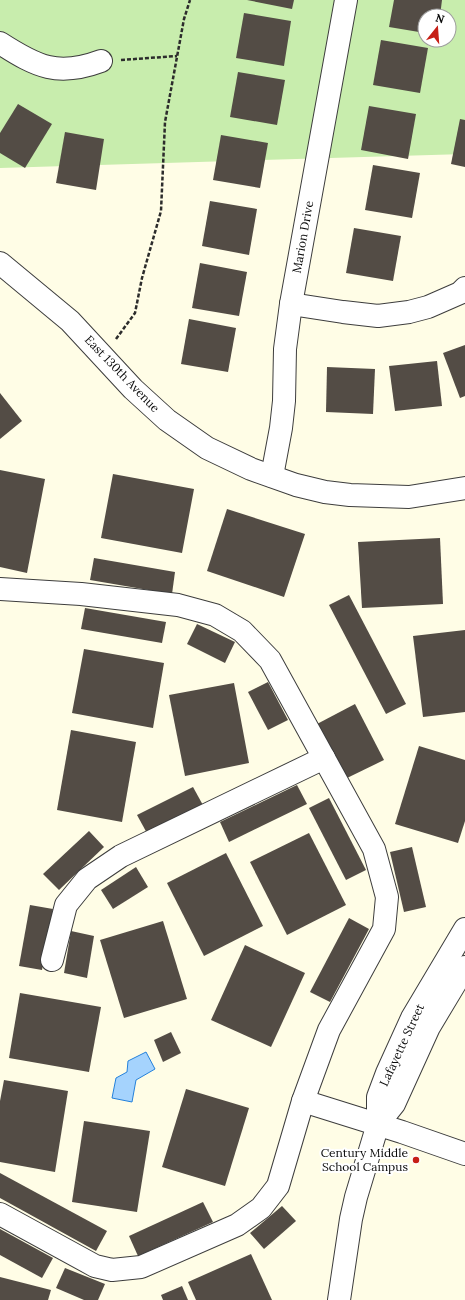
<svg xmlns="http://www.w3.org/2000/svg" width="465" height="1300" font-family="Lora,serif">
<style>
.green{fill:#c8edad;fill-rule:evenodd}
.water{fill:#a5d3fd;stroke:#2481db}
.building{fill:#534c45}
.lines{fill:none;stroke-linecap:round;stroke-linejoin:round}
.minor-casing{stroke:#3d3d3d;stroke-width:24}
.path{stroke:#2c2c2c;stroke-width:2.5;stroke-dasharray:4 2;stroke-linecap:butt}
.minor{stroke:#fff;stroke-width:22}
.poi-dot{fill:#c61e15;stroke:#fff;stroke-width:1.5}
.labels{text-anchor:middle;stroke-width:4;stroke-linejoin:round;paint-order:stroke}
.street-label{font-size:12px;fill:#0a0a0a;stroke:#fff}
.poi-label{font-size:12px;fill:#0a0a0a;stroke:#fff;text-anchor:end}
</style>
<rect width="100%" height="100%" fill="#fffde6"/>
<path class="green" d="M 0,0 L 465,0 L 465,154 L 0,168 ZM 425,16 L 449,16 L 449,40 L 425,40 Z"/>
<path class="water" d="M 146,1052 L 155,1069 L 136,1080 L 132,1102 L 112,1098 L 116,1078 L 127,1072 L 128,1061 Z"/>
<g class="building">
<path d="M 247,0 L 294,0 L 292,9 Z"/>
<path d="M 394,0 L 442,0 L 440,16 L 425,16 L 425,33 L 389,27 Z"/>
<path d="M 244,13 L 291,21 L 284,66 L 236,58 Z"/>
<path d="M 381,40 L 428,48 L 420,93 L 373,85 Z"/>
<path d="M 238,72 L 285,80 L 277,125 L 230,117 Z"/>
<path d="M 18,104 L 52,124 L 25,168 L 0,153 L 0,133 Z"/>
<path d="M 369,106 L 416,114 L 408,159 L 361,150 Z"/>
<path d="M 460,119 L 465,120 L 465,167 L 451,164 Z"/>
<path d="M 65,132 L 104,139 L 96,190 L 56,183 Z"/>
<path d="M 221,135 L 268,143 L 260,188 L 213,180 Z"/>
<path d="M 373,165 L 420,173 L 412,218 L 365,210 Z"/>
<path d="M 210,201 L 257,209 L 249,255 L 202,246 Z"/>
<path d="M 354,228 L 401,236 L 393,281 L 346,273 Z"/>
<path d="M 200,263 L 247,272 L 239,316 L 192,308 Z"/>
<path d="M 189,319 L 236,328 L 228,372 L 181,364 Z"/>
<path d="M 465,345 L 465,396 L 460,398 L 443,353 Z"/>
<path d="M 437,361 L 442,406 L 395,411 L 389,366 Z"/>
<path d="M 327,367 L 375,369 L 373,414 L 326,412 Z"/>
<path d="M 0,393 L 22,421 L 0,439 Z"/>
<path d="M 0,470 L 45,479 L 27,573 L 0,567 Z"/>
<path d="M 113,474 L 194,489 L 182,553 L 101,538 Z"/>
<path d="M 227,509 L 305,534 L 284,597 L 207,571 Z"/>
<path d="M 440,538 L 443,604 L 362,608 L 358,542 Z"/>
<path d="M 94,558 L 175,572 L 172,594 L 90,580 Z"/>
<path d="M 349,595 L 406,704 L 386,714 L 329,605 Z"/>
<path d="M 85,608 L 166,622 L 162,643 L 81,629 Z"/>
<path d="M 197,624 L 235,642 L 225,663 L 187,644 Z"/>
<path d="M 465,630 L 465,712 L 423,717 L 413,636 Z"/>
<path d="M 84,649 L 164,663 L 153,728 L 72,713 Z"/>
<path d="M 268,682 L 288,720 L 268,730 L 248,692 Z"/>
<path d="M 234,683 L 249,763 L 185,776 L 169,695 Z"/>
<path d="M 355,704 L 384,760 L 345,779 L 317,724 Z"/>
<path d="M 71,730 L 136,742 L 122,822 L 57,810 Z"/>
<path d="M 419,746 L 465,760 L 465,821 L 458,843 L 395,824 Z"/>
<path d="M 297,785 L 307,804 L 229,842 L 220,822 Z"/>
<path d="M 193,787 L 204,807 L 148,835 L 137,815 Z"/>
<path d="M 329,798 L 366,870 L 346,880 L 309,808 Z"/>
<path d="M 89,831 L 104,847 L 59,890 L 43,874 Z"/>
<path d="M 309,833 L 346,905 L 287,935 L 250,862 Z"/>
<path d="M 412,847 L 426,907 L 404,912 L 390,852 Z"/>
<path d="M 226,853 L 263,926 L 204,956 L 167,883 Z"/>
<path d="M 136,867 L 148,887 L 113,909 L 101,890 Z"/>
<path d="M 30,905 L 53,909 L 42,970 L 19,966 Z"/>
<path d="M 349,918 L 369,929 L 330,1002 L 310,992 Z"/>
<path d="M 163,921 L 187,999 L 124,1018 L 100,940 Z"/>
<path d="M 71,931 L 94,936 L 87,978 L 64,973 Z"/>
<path d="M 245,945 L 305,973 L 271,1047 L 211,1020 Z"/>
<path d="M 20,993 L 101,1007 L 89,1072 L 9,1058 Z"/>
<path d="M 171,1032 L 181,1053 L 163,1062 L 154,1040 Z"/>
<path d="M 4,1080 L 68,1091 L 55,1172 L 0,1162 L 0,1101 Z"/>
<path d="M 186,1089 L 249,1108 L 225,1186 L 162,1167 Z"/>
<path d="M 84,1121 L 150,1131 L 137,1212 L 72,1202 Z"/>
<path d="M 0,1173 L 107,1231 L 96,1251 L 0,1198 Z"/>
<path d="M 203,1202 L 213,1222 L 138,1256 L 129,1236 Z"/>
<path d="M 282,1206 L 296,1221 L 264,1249 L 250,1233 Z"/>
<path d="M 0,1229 L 53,1258 L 42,1278 L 0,1255 Z"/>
<path d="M 251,1254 L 272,1300 L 196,1300 L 188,1282 Z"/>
<path d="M 65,1268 L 105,1284 L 98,1300 L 84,1300 L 56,1288 Z"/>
<path d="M 0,1277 L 51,1290 L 48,1300 L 0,1300 Z"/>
<path d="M 182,1286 L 188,1300 L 163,1300 L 161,1295 Z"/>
</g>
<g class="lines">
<g class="minor-casing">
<g id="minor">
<path d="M 0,43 C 37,67 58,77 101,61"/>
<path d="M 0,263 L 70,321 L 133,389 L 167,420 L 207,448 L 251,469 L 296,485 L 325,492 L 350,495 L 409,497 L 465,488"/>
<path d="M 291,304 L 343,312 L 378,316 L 409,312 L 428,307 L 460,293 L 465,288"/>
<path d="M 272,476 L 281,428 L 284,401 L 285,349 L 291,304 L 346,0"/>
<path d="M 0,589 L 81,594 L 178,605 L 215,615 L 242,631 L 270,660 L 374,849 L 387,897 L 384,929 L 329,1030 L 303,1101 L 278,1186 L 261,1208 L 237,1225 L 141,1267 L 112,1270 L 95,1266 L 0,1214"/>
<path d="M 52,960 L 66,905 L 87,879 L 121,856 L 324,758"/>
<path d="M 303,1101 L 402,1132 L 465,1154"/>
<path d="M 378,1124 L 394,1104 L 429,1027 L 465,967"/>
<path d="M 339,1300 L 351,1219 L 356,1197 L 378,1124 L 378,1097 L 387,1073 L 412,1018 L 465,929"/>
</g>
</g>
<g class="path">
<path d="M 121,60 L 177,56"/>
<path d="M 116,339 L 135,313 L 142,278 L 161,211 L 165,122 L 184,19 L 190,0"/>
</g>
<use href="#minor" class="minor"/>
</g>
<circle class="poi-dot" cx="416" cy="1160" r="4"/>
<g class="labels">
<g class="street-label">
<text transform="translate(303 237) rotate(-80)" y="4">Marion Drive</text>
<text transform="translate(122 374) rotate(46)" y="4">East 130th Avenue</text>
<text transform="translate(402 1045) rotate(-65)" y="4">Lafayette Street</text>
</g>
<g class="poi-label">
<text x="408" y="1157">Century Middle<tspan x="408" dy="14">School Campus</tspan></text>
</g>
</g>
<g transform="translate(437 28) rotate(17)"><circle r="19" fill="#ffffff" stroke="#9d9d9d"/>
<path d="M0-3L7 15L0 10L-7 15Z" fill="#c61e15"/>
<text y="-6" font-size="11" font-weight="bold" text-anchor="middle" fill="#0a0a0a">N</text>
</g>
</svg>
